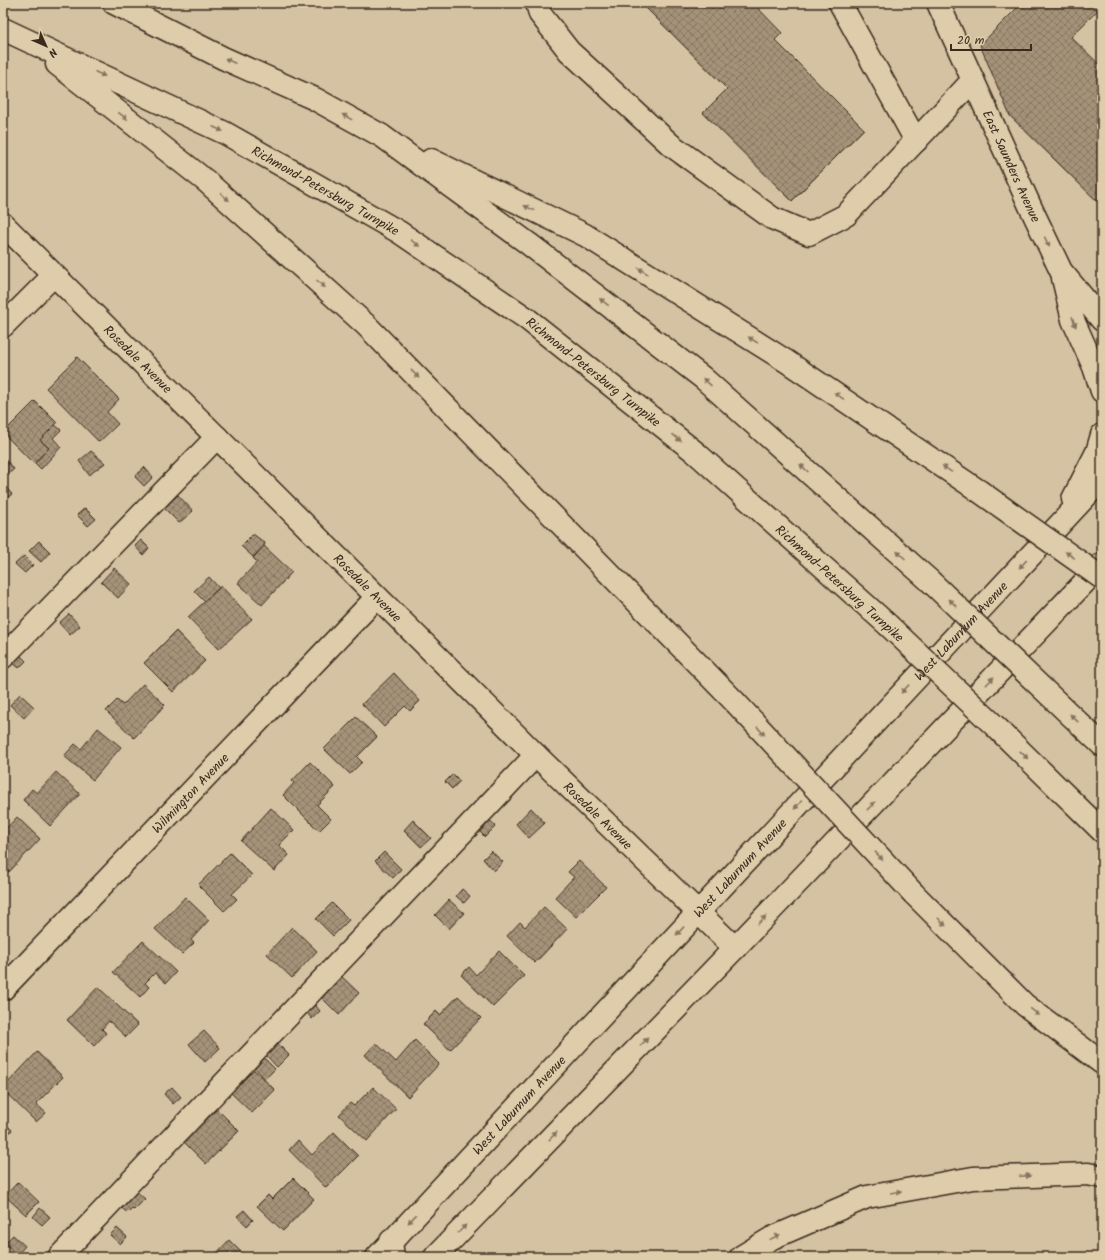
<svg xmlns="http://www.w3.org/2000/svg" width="1105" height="1260" font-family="Kalam,sans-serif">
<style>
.building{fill:url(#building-cross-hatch);stroke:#3b2a1e}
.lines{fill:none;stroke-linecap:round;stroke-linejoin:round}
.minor-casing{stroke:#3b2a1e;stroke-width:25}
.major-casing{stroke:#3b2a1e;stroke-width:25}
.highway-casing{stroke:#3b2a1e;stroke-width:25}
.minor{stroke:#dfccaa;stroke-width:22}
.major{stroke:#dfccaa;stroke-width:22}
.highway{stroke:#dfccaa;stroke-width:22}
.highway-bridge-casing{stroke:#3b2a1e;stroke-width:25;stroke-linecap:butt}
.highway-bridge{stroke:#dfccaa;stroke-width:22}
.oneway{fill:#85735d}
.labels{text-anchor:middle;stroke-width:3.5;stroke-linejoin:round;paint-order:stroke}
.street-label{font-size:13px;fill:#3b2a1e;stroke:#dfccaa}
</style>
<defs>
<pattern id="building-cross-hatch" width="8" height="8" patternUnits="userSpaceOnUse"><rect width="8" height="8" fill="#a59379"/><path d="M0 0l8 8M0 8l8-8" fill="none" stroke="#887863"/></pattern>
</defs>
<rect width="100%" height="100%" fill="#d5c2a2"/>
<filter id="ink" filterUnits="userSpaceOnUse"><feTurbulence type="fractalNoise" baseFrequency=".025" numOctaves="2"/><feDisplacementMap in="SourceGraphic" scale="8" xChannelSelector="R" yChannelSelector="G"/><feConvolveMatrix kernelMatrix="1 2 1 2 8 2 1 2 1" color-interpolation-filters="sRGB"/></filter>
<g filter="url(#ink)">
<g class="building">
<path d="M 641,3 L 753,3 L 782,33 L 775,40 L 864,129 L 792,201 L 703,113 L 727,89 Z"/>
<path d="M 1022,3 L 1102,3 L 1102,6 L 1071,37 L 1102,67 L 1102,206 L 1010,116 L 980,45 Z"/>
<path d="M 77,357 L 119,399 L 107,412 L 118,424 L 99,442 L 46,388 Z"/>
<path d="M 35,401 L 57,423 L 40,440 L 49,448 L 34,464 L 3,433 Z"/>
<path d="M 55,425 L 61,430 L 53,438 L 61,447 L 41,469 L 35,463 L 49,448 L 40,440 Z"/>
<path d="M 91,451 L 105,463 L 89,475 L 79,461 Z"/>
<path d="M 3,457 L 14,469 L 3,479 Z"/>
<path d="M 144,467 L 153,477 L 144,486 L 135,477 Z"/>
<path d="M 3,485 L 12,494 L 3,502 Z"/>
<path d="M 178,495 L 193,511 L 179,523 L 164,508 Z"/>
<path d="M 85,508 L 96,519 L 88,526 L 77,515 Z"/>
<path d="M 253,534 L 265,543 L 264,546 L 253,557 L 241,546 Z"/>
<path d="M 141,540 L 149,548 L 143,555 L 135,546 Z"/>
<path d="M 39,541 L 50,552 L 41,562 L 29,551 Z"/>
<path d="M 264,546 L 292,572 L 262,605 L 238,583 L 257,562 L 253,558 Z"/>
<path d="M 24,556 L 33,565 L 25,573 L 15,564 Z"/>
<path d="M 114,568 L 131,584 L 118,598 L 101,582 Z"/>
<path d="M 209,577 L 219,588 L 204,601 L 194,591 Z"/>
<path d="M 221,586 L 252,619 L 219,649 L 188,617 Z"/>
<path d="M 69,614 L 80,626 L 70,635 L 59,623 Z"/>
<path d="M 176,631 L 205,661 L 173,692 L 144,663 Z"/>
<path d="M 19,654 L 26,661 L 19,668 L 12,662 Z"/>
<path d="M 394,673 L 420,701 L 410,711 L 405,706 L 384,727 L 362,704 Z"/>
<path d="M 143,684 L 165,705 L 134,738 L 106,711 L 117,700 L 123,705 Z"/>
<path d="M 20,694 L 34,707 L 24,718 L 10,705 Z"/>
<path d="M 356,717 L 377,737 L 357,757 L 362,762 L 350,774 L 324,749 Z"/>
<path d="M 98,728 L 121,747 L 93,780 L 64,756 L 75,744 L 81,749 Z"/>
<path d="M 310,762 L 335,787 L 317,805 L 331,819 L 319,831 L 283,795 L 294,783 L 292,781 Z"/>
<path d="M 56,772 L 80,794 L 50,826 L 23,800 L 32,789 L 37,793 Z"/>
<path d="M 453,774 L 460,781 L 452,789 L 445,782 Z"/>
<path d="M 271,808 L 294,830 L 279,845 L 289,855 L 274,871 L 241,841 Z"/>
<path d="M 531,808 L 545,823 L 529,838 L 516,824 Z"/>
<path d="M 17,817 L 40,839 L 9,872 L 3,866 L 3,832 Z"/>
<path d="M 488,819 L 496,826 L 485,837 L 478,830 Z"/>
<path d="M 413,820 L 431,838 L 421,847 L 404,830 Z"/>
<path d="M 491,851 L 503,862 L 494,871 L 483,859 Z"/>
<path d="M 384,852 L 401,869 L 393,878 L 375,861 Z"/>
<path d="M 230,853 L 252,875 L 232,894 L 237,899 L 224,911 L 198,885 Z"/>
<path d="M 579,861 L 606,887 L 576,917 L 555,897 L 574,877 L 568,872 Z"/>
<path d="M 462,889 L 470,896 L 464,903 L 456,896 Z"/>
<path d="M 185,897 L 209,920 L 191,940 L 194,943 L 182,954 L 155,929 Z"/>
<path d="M 449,900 L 464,913 L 449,929 L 435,915 Z"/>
<path d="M 332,903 L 349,920 L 333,936 L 316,919 Z"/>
<path d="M 544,907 L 567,929 L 535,963 L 507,936 L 520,922 L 525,927 Z"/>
<path d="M 292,927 L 317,951 L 292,978 L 267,954 Z"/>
<path d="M 143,941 L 176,972 L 166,983 L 155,973 L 145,983 L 149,987 L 140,997 L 113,972 Z"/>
<path d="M 499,951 L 524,976 L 493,1007 L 461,975 L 469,967 L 476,975 Z"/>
<path d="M 339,974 L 359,993 L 339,1015 L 319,995 Z"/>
<path d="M 98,987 L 138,1025 L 126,1037 L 109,1021 L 102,1029 L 106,1033 L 94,1046 L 67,1020 Z"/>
<path d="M 458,996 L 481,1018 L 450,1050 L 423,1024 L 436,1011 L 440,1015 Z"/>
<path d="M 311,1000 L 320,1011 L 312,1019 L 303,1008 Z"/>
<path d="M 204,1031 L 220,1048 L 205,1062 L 189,1044 Z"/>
<path d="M 415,1040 L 439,1064 L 408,1097 L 365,1055 L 376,1043 L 396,1062 Z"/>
<path d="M 278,1044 L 289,1055 L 277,1067 L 266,1055 Z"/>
<path d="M 37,1052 L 63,1077 L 36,1104 L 46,1113 L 36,1122 L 3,1090 L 3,1088 Z"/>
<path d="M 263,1057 L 275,1069 L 265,1079 L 254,1067 Z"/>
<path d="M 251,1067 L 275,1090 L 252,1113 L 229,1091 Z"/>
<path d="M 172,1087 L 181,1097 L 173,1104 L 164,1094 Z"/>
<path d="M 373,1087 L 396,1109 L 367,1141 L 339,1115 L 350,1103 L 354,1106 Z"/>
<path d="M 217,1109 L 239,1131 L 206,1164 L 184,1142 Z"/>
<path d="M 3,1121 L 12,1130 L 3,1140 Z"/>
<path d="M 334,1132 L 358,1156 L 326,1188 L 289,1150 L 298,1140 L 312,1155 Z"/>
<path d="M 293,1178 L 314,1199 L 283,1231 L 257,1206 L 268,1195 L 272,1199 Z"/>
<path d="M 18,1182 L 39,1202 L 26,1215 L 5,1196 Z"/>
<path d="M 136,1190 L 145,1199 L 134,1210 L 132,1208 L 127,1213 L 121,1207 Z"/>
<path d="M 40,1208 L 50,1217 L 42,1225 L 33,1217 Z"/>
<path d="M 244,1210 L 253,1220 L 247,1226 L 237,1216 Z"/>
<path d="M 117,1228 L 127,1237 L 120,1244 L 110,1235 Z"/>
<path d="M 13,1235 L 25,1246 L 17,1255 L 5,1243 Z"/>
<path d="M 229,1240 L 246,1257 L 213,1257 Z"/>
</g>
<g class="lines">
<g class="minor-casing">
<g id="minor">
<path d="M 537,3 L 540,14 L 569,51 L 671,145 L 772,218 L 809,234 L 846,215 L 973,80"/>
<path d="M 840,3 L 916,141"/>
<path id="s1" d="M 3,224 L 536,755 L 735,948"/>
<path d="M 3,326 L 54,275"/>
<path d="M 3,657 L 217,437"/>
<path id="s2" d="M 3,989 L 377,597"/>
<path d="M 59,1257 L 536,755"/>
</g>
</g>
<g class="major-casing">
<g id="major">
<path id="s3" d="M 938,3 L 1030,206 L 1061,271 L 1102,320"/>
<path d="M 1063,278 L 1073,320 L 1094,367 L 1102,391"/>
<path d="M 1073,499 L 1097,452 L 1102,435"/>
<path id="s4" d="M 377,1257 L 1102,479"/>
<path d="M 435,1257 L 735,948 L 1102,564"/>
</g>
</g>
<g class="highway-casing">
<g id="highway">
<path d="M 114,3 L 223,58 L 315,99 L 382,136 L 529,244 L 703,378 L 930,581"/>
<path id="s5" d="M 3,29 L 225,133 L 399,232 L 526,318 L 695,452 L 888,625"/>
<path d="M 57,64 L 206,181 L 366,325 L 735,702"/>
<path d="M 431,160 L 585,235 L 786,361 L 979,491"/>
<path d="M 1042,688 L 1102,745"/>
<path d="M 997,728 L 1102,831"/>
<path d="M 914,894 L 1025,1005 L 1102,1063"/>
<path d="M 391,1241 L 393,1257"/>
<path d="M 741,1257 L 772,1238 L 867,1197 L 973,1178 L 1088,1174 L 1102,1177"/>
</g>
</g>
<use href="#minor" class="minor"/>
<use href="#major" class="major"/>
<use href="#highway" class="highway"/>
<g class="highway-bridge-casing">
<g id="highway-bridge">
<path d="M 979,491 L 1102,578"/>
<path d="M 930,581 L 1042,688"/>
<path d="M 888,625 L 997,728"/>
<path d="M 735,702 L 914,894"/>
</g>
</g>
<use href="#highway-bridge" class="highway-bridge"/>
</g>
<defs><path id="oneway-solid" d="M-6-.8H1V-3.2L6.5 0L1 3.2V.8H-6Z"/></defs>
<g class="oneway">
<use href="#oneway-solid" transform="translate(230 61) rotate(-156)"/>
<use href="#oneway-solid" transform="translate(100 74) rotate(25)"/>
<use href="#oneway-solid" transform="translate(123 116) rotate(38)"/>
<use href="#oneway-solid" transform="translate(347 117) rotate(-151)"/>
<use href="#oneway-solid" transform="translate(218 129) rotate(25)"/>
<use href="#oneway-solid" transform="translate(225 197) rotate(42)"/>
<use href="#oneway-solid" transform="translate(529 208) rotate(-154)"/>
<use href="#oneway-solid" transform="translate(1047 242) rotate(64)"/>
<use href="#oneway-solid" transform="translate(415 243) rotate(34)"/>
<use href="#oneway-solid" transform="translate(643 271) rotate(-148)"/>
<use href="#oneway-solid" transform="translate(321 284) rotate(42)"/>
<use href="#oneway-solid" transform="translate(604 302) rotate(-142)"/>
<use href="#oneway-solid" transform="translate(1074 322) rotate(70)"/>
<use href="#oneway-solid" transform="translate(753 340) rotate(-148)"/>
<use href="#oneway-solid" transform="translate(415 374) rotate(46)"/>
<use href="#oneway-solid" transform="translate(707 382) rotate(-139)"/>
<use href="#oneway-solid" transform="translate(839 396) rotate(-146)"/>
<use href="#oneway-solid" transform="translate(677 438) rotate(39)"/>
<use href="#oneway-solid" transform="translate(804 468) rotate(-138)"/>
<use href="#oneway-solid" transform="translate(947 469) rotate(-146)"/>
<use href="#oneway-solid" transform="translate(901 555) rotate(-138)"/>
<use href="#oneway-solid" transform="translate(1070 555) rotate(-145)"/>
<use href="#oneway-solid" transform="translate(1023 564) rotate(133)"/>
<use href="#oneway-solid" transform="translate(953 603) rotate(-136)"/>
<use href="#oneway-solid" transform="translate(990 681) rotate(-46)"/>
<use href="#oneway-solid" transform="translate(905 689) rotate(133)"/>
<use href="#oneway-solid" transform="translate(1074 718) rotate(-136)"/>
<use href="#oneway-solid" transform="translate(761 731) rotate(47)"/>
<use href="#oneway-solid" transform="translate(1024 755) rotate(44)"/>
<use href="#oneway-solid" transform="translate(798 805) rotate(133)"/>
<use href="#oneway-solid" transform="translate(871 806) rotate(-46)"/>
<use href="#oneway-solid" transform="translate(879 856) rotate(47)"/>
<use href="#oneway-solid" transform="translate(762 920) rotate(-46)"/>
<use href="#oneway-solid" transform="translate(942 922) rotate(45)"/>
<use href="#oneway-solid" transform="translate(680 931) rotate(133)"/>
<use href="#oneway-solid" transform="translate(1035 1012) rotate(37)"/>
<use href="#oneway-solid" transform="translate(644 1042) rotate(-46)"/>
<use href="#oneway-solid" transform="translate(553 1136) rotate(-46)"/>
<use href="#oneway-solid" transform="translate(1025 1176) rotate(-2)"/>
<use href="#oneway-solid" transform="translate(896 1192) rotate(-10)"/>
<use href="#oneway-solid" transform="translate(412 1219) rotate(133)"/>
<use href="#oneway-solid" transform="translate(462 1229) rotate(-46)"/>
<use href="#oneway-solid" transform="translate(775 1237) rotate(-26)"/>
</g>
</g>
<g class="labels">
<g class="street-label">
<text dy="5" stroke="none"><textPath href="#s3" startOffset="179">East Saunders Avenue</textPath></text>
<text dy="5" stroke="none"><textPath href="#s5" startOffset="361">Richmond-Petersburg Turnpike</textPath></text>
<text dy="5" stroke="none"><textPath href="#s1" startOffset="191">Rosedale Avenue</textPath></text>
<text dy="5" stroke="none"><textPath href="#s5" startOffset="685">Richmond-Petersburg Turnpike</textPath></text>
<text transform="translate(840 583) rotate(42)" y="5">Richmond-Petersburg Turnpike</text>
<text dy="5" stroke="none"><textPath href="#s1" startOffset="515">Rosedale Avenue</textPath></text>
<text dy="5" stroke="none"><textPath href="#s4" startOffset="856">West Laburnum Avenue</textPath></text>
<text dy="5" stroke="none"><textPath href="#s2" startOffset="271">Wilmington Avenue</textPath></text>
<text dy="5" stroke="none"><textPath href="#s1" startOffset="839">Rosedale Avenue</textPath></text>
<text dy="5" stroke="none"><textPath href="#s4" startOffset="532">West Laburnum Avenue</textPath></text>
<text dy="5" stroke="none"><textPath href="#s4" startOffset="208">West Laburnum Avenue</textPath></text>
</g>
</g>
<rect width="1105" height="1260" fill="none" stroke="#dfccaa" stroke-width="16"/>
<rect x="8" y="8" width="1089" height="1244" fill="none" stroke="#3b2a1e" stroke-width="1.5" filter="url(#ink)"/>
<g transform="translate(46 46) rotate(135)" stroke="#dfccaa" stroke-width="3" paint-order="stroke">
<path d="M0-3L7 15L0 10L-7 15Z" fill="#3b2a1e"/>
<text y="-6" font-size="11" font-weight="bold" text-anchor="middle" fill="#3b2a1e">N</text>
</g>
<path d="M951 44v6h80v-6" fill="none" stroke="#3b2a1e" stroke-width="2"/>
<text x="957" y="44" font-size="12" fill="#3b2a1e" stroke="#dfccaa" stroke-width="3" paint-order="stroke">20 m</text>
</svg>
